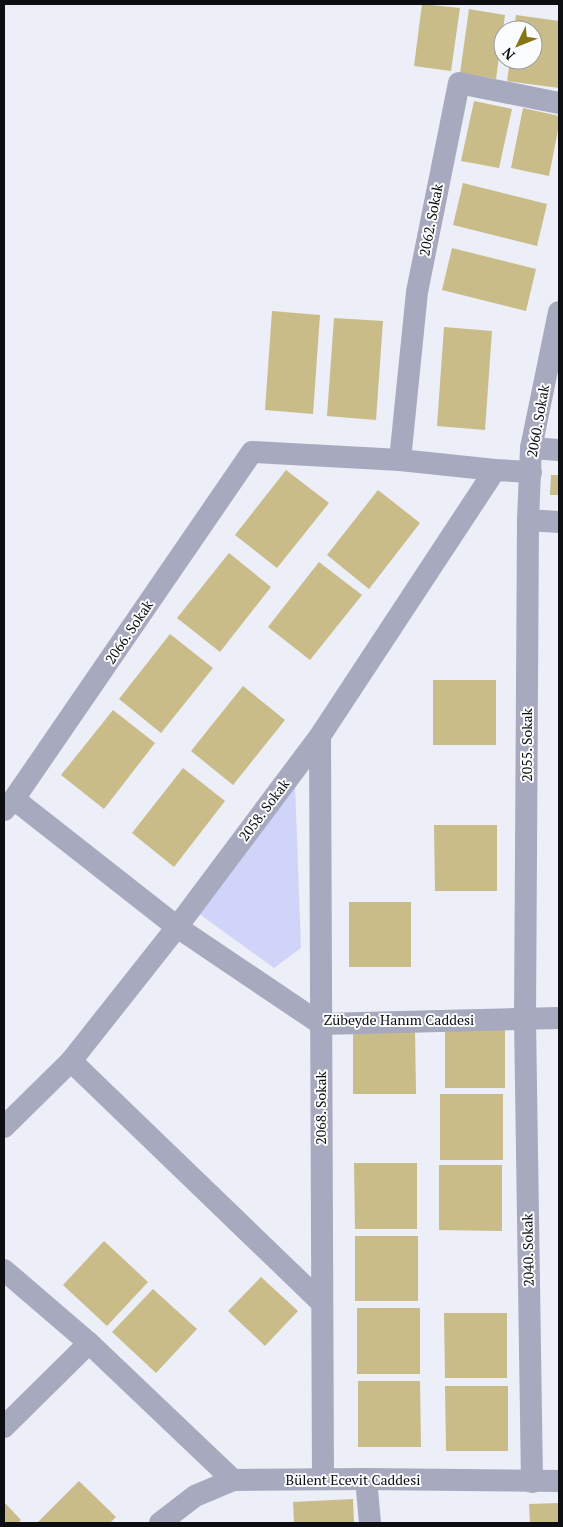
<svg xmlns="http://www.w3.org/2000/svg" width="563" height="1527" font-family="'PT Serif',serif">
<style>
.green{fill:#d0d4f9}
.building{fill:#c9bc89}
.lines{fill:none;stroke-linecap:round;stroke-linejoin:round}
.minor{stroke:#a7aabf;stroke-width:22}
.labels{text-anchor:middle;stroke-width:4;stroke-linejoin:round;paint-order:stroke}
.street-label{font-size:14px;fill:#0d0e11;stroke:#fbfcfe}
</style>
<rect width="100%" height="100%" fill="#eceef8"/>
<path class="green" d="M 295,784 L 301,948 L 274,968 L 198,913 Z"/>
<g class="building">
<path d="M 422,4 L 460,8 L 451,71 L 414,66 Z"/>
<path d="M 469,9 L 505,15 L 496,79 L 460,73 Z"/>
<path d="M 516,15 L 559,21 L 559,88 L 507,81 L 510,60 L 533,60 L 533,30 L 514,30 Z"/>
<path d="M 474,101 L 512,109 L 499,168 L 461,161 Z"/>
<path d="M 523,108 L 559,116 L 559,125 L 549,176 L 511,168 Z"/>
<path d="M 463,183 L 547,204 L 537,246 L 453,225 Z"/>
<path d="M 452,248 L 536,269 L 526,311 L 442,290 Z"/>
<path d="M 272,311 L 320,315 L 313,414 L 265,410 Z"/>
<path d="M 334,318 L 383,321 L 376,420 L 327,416 Z"/>
<path d="M 444,327 L 492,331 L 485,430 L 437,426 Z"/>
<path d="M 286,470 L 329,503 L 277,568 L 235,535 Z"/>
<path d="M 551,475 L 559,475 L 559,495 L 550,495 Z"/>
<path d="M 378,490 L 420,523 L 369,589 L 327,555 Z"/>
<path d="M 229,553 L 271,587 L 220,652 L 177,618 Z"/>
<path d="M 319,562 L 362,595 L 310,660 L 268,627 Z"/>
<path d="M 170,634 L 213,668 L 161,733 L 119,699 Z"/>
<rect x="433" y="680" width="63" height="65"/>
<path d="M 243,686 L 285,720 L 233,785 L 191,751 Z"/>
<path d="M 113,710 L 155,743 L 104,809 L 61,775 Z"/>
<path d="M 183,768 L 225,801 L 174,867 L 132,833 Z"/>
<path d="M 434,825 L 497,825 L 497,891 L 435,891 Z"/>
<rect x="349" y="902" width="62" height="65"/>
<rect x="445" y="1025" width="60" height="63"/>
<path d="M 353,1029 L 415,1029 L 416,1094 L 353,1094 Z"/>
<rect x="440" y="1094" width="63" height="66"/>
<path d="M 354,1163 L 417,1163 L 417,1229 L 355,1229 Z"/>
<path d="M 439,1165 L 502,1165 L 502,1231 L 439,1230 Z"/>
<rect x="355" y="1236" width="63" height="65"/>
<path d="M 104,1241 L 148,1282 L 107,1326 L 63,1285 Z"/>
<path d="M 261,1277 L 298,1311 L 265,1346 L 228,1311 Z"/>
<path d="M 153,1289 L 197,1329 L 156,1373 L 112,1332 Z"/>
<rect x="357" y="1308" width="63" height="66"/>
<path d="M 444,1313 L 507,1313 L 507,1378 L 445,1378 Z"/>
<path d="M 358,1381 L 420,1381 L 421,1447 L 358,1447 Z"/>
<path d="M 445,1386 L 508,1386 L 508,1451 L 446,1451 Z"/>
<path d="M 79,1481 L 116,1517 L 110,1523 L 37,1523 Z"/>
<path d="M 353,1499 L 354,1523 L 294,1523 L 293,1502 Z"/>
<path d="M 4,1502 L 21,1520 L 18,1523 L 4,1523 Z"/>
<path d="M 559,1503 L 559,1523 L 530,1523 L 529,1504 Z"/>
</g>
<g class="lines">
<g class="minor">
<path d="M 531,448 L 559,450"/>
<path d="M 400,460 L 417,292 L 459,83 L 559,103"/>
<path d="M 528,520 L 559,522"/>
<path d="M 320,736 L 323,1479"/>
<path d="M 14,799 L 177,927 L 321,1024 L 559,1018"/>
<path d="M 4,810 L 14,799 L 252,452 L 400,460 L 495,470 L 531,472"/>
<path d="M 71,1061 L 322,1303"/>
<path d="M 4,1127 L 71,1061 L 177,927 L 320,736 L 495,470"/>
<path d="M 4,1270 L 89,1343 L 233,1480"/>
<path d="M 4,1427 L 89,1343"/>
<path d="M 366,1479 L 370,1523"/>
<path d="M 532,1482 L 525,1019 L 528,520 L 531,448 L 559,312"/>
<path d="M 160,1523 L 195,1496 L 233,1480 L 366,1479 L 559,1481"/>
</g>
</g>
<g class="labels">
<g class="street-label">
<text transform="translate(431 220) rotate(-79)" y="5">2062. Sokak</text>
<text transform="translate(538 421) rotate(-80)" y="5">2060. Sokak</text>
<text transform="translate(129 632) rotate(-56)" y="5">2066. Sokak</text>
<text transform="translate(527 745) rotate(-90)" y="5">2055. Sokak</text>
<text transform="translate(264 810) rotate(-53)" y="5">2058. Sokak</text>
<text x="399" y="1025">Zübeyde Hanım Caddesi</text>
<text transform="translate(321 1108) rotate(-90)" y="5">2068. Sokak</text>
<text transform="translate(528 1250) rotate(-91)" y="5">2040. Sokak</text>
<text x="353" y="1485">Bülent Ecevit Caddesi</text>
</g>
</g>
<rect width="563" height="1527" fill="none" stroke="#0d0e11" stroke-width="10"/>
<g transform="translate(518 45) rotate(227)"><circle r="24" fill="#fbfcfe" stroke="#9c9d9f"/>
<path d="M0-4L9 19L0 12L-9 19Z" fill="#887315"/>
<text y="-8" font-size="14" font-weight="bold" text-anchor="middle" fill="#0d0e11">N</text>
</g>
</svg>
